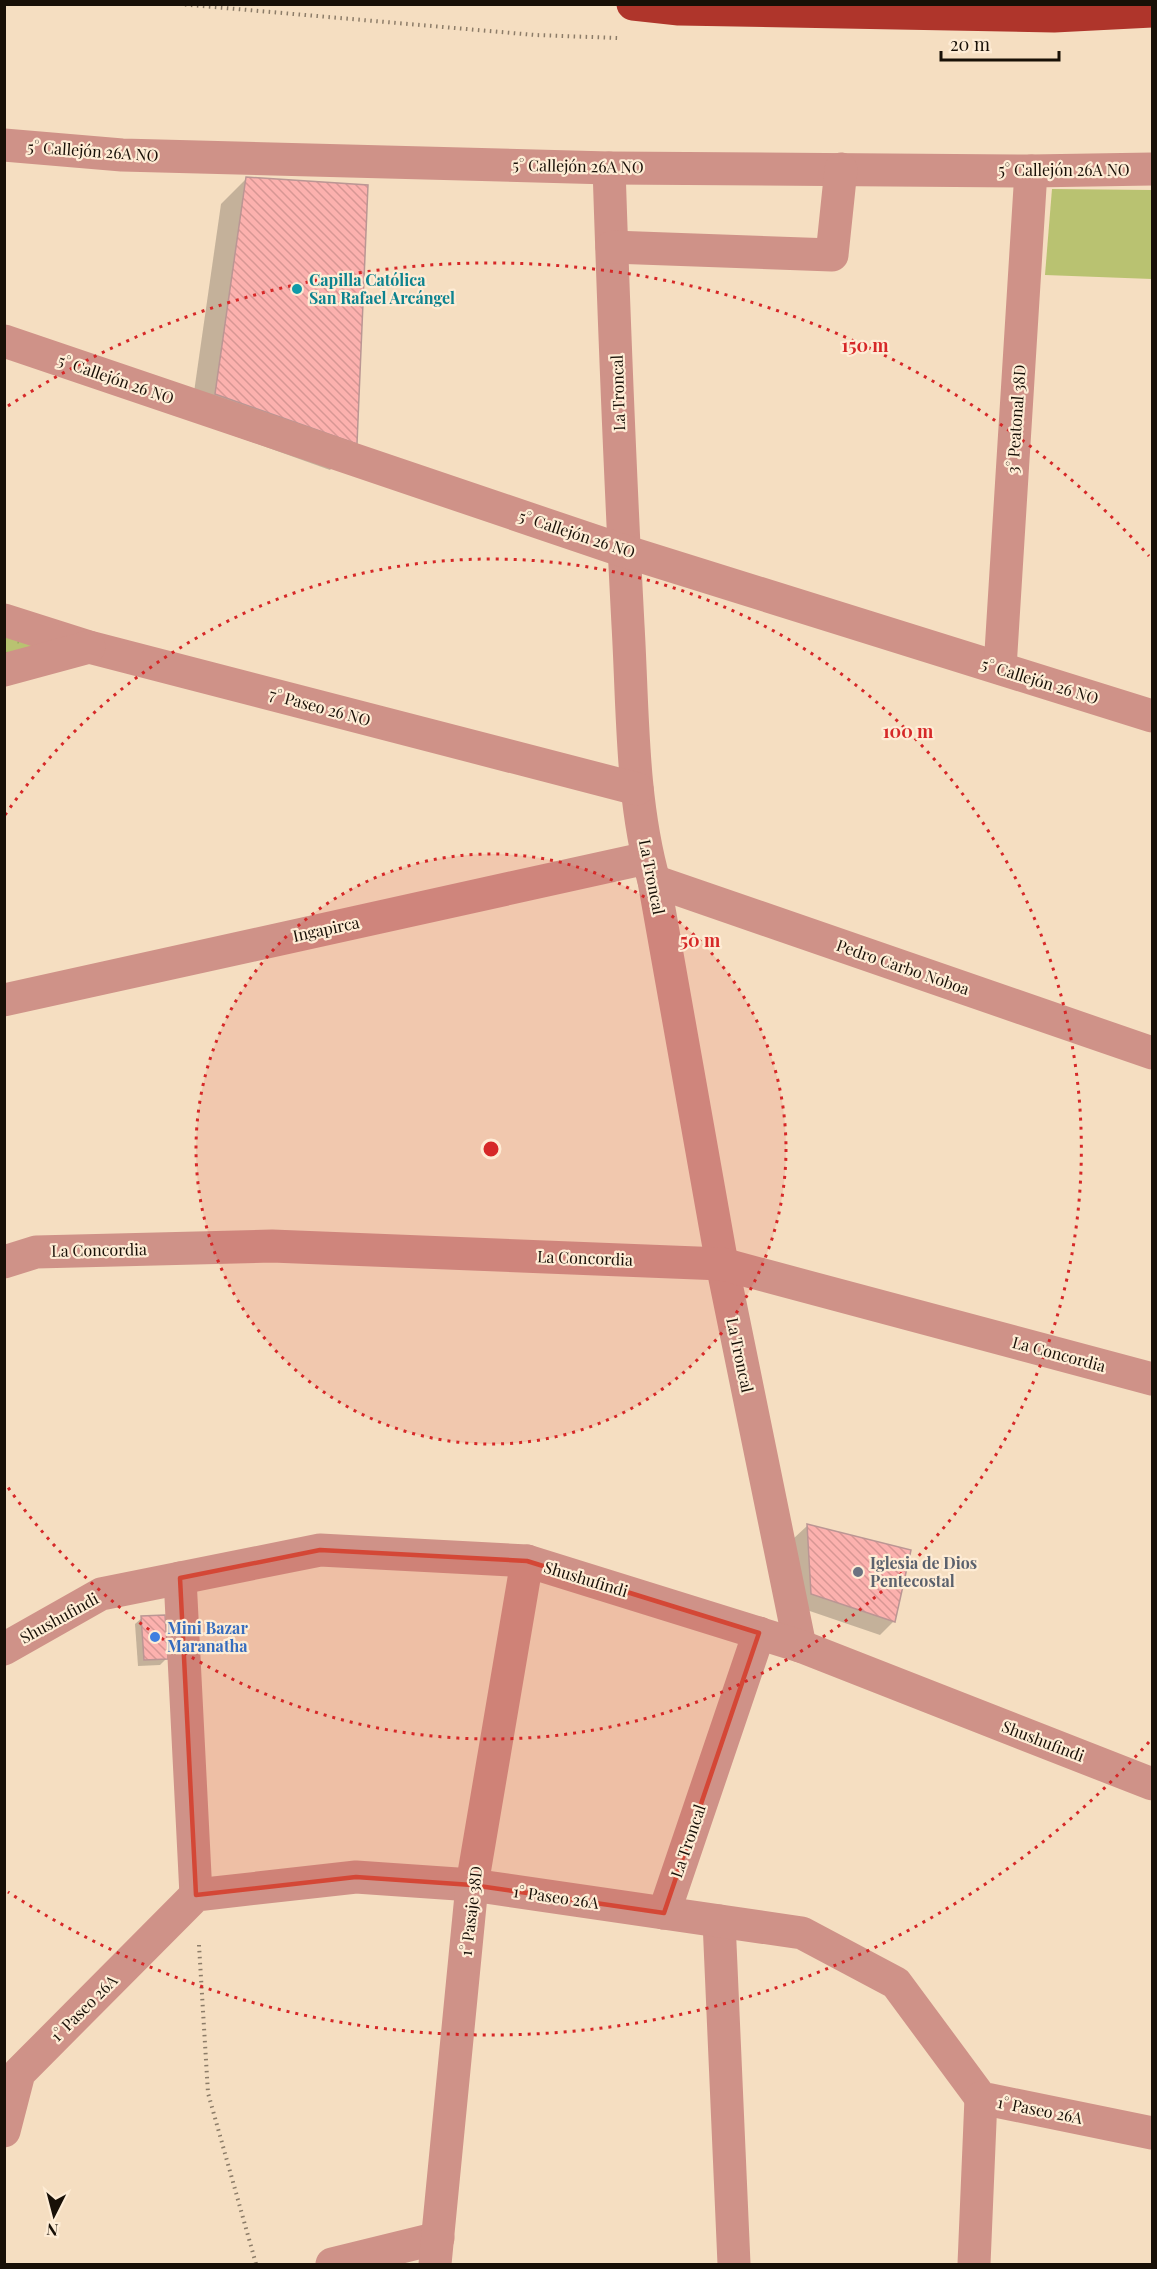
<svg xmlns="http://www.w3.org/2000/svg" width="1157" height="2269" font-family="'Playfair Display',serif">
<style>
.grass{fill:#b9c271}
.park{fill:url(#park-crowns)}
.shadow{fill:#0003}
.building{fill:url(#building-back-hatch);stroke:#bb9694;stroke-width:1.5}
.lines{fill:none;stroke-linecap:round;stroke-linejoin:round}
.path{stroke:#8c7c68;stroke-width:4;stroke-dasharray:1.5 4.5;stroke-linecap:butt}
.minor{stroke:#cf9288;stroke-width:33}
.tertiary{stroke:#cf9288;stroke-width:33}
.trunk{stroke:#af352b;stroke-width:33}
.marked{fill:#d44736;fill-opacity:0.2;stroke:#d44736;stroke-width:4.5;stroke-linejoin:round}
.ring{fill:none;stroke:#d62828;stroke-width:3;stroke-dasharray:3 6}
.culture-dot{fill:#0f9aa8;stroke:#feecd5;stroke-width:2}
.worship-dot{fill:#6b7280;stroke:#feecd5;stroke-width:2}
.shop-dot{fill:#3f7fe0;stroke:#feecd5;stroke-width:2}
.labels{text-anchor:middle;stroke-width:4.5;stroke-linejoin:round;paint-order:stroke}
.street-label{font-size:16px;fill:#181007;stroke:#feecd5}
.culture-label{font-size:16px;font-weight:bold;fill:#0d838f;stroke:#feecd5;text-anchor:start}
.worship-label{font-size:16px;font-weight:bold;fill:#5b616d;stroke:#feecd5;text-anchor:start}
.shop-label{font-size:16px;font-weight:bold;fill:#366cbe;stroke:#feecd5;text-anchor:start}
.centre{fill:#d62828;stroke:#feecd5;stroke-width:3}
.ring-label{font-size:18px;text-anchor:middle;font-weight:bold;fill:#d62828;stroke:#feecd5;stroke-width:4.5;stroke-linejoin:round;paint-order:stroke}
</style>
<defs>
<pattern id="park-crowns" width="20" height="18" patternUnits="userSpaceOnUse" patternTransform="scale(1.5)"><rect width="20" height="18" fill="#b9c271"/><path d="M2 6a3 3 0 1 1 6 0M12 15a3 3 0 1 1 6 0" fill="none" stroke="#9ea660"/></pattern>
<pattern id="building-back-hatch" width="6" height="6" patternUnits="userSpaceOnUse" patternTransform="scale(1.5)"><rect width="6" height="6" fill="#fcb1ae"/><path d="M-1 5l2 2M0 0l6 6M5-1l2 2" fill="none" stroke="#d79794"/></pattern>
</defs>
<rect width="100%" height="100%" fill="#f5dec1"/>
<path class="grass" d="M 1052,189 L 1152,190 L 1152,279 L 1045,275 Z"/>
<path class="park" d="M 5,631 L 54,646 L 5,659 Z"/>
<g class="shadow">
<path d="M 247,178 L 356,444 L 330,470 L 190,420 L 221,204 Z"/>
<path d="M 807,1526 L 909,1551 L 894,1621 L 880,1635 L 798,1607 L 793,1539 Z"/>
<path d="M 142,1618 L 167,1658 L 160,1665 L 138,1666 L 135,1624 Z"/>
</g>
<g class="building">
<path d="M 246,177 L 368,185 L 357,444 L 215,394 Z"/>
<path d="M 807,1524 L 911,1550 L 895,1622 L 811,1594 Z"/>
<path d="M 165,1615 L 168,1659 L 144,1660 L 141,1616 Z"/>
</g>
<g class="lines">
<g class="path">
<path d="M 179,4 L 535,35 L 618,38"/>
<path d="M 199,1945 L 208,2093 L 256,2264"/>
</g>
<g class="minor">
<path d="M 4,145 L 122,155 L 609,168 L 1031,171 L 1152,169"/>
<path d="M 609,168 C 614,320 620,473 628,625 C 633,710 631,799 654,881 L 722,1264 L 800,1646"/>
<path d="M 612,247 L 832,255 L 841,169"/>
<path d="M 4,341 L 624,551 L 1152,716"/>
<path d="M 4,620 L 89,647 L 637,789"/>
<path d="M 1000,668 L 1031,171"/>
<path d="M 4,670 L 89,647"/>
<path d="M 654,881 L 1152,1053"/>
<path d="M 4,1000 L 647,858"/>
<path d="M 4,1262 L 36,1252 L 272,1246 L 722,1264 L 1152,1379"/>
<path d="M 180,1578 L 196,1895"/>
<path d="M 664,1913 L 759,1633"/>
<path d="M 719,1921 L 734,2264"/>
<path d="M 4,2131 L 19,2073 L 196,1895 L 356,1877 L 472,1885 L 802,1933 L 896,1983 L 981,2098 L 1152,2133"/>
<path d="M 332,2264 L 438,2238"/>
<path d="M 435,2264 L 472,1885 L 527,1561"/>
<path d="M 974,2264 L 981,2098"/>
</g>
<path class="tertiary" d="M 4,1649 L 101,1594 L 320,1550 L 527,1561 L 800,1646 L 1152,1784"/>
<path class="trunk" d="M 633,4 L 679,9 L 1054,16 L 1152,11"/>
</g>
<path class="marked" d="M 320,1550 L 527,1561 L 759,1633 L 664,1913 L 472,1885 L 356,1877 L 196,1895 L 180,1578 Z"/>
<circle cx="491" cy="1149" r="295" fill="#d62828" fill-opacity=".12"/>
<g class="ring">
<circle cx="491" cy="1149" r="295"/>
<path d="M5 815A590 590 0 1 1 5 1483"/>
<path d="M1149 1742A886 886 0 0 1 8 1892M8 406A886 886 0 0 1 1149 556"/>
</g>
<circle class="culture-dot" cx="297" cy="289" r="6"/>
<circle class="worship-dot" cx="858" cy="1572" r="6"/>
<circle class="shop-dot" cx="155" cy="1637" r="6"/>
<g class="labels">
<g class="street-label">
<text transform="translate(93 151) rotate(4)" y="6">5° Callejón 26A NO</text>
<text transform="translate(578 166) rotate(1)" y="6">5° Callejón 26A NO</text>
<text x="1064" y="176">5° Callejón 26A NO</text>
<text transform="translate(116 379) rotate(19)" y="6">5° Callejón 26 NO</text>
<text transform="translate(618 393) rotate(-92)" y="6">La Troncal</text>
<text transform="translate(1016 419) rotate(-86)" y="6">3° Peatonal 38D</text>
<text transform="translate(577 534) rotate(18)" y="6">5° Callejón 26 NO</text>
<text transform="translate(1040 681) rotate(17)" y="6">5° Callejón 26 NO</text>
<text transform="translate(320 707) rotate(15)" y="6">7° Paseo 26 NO</text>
<text transform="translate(652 877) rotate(79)" y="6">La Troncal</text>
<text transform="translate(326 929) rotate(-12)" y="6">Ingapirca</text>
<text transform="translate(903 967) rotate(19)" y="6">Pedro Carbo Noboa</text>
<text transform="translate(99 1250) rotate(-1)" y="6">La Concordia</text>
<text transform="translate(585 1258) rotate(2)" y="6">La Concordia</text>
<text transform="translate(1059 1354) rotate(15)" y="6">La Concordia</text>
<text transform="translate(740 1355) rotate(78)" y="6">La Troncal</text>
<text transform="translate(586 1579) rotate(17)" y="6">Shushufindi</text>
<text transform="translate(59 1618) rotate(-29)" y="6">Shushufindi</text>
<text transform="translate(1043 1741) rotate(21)" y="6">Shushufindi</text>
<text transform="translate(688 1841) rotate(-71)" y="6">La Troncal</text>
<text transform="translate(556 1897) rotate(8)" y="6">1° Paseo 26A</text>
<text transform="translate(471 1911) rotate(-83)" y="6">1° Pasaje 38D</text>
<text transform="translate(84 2008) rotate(-45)" y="6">1° Paseo 26A</text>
<text transform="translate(1040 2110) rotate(11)" y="6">1° Paseo 26A</text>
</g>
<g class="culture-label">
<text x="309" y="286">Capilla Católica<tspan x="309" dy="18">San Rafael Arcángel</tspan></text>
</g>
<g class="worship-label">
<text x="870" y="1569">Iglesia de Dios<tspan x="870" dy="18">Pentecostal</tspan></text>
</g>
<g class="shop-label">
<text x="167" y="1634">Mini Bazar<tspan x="167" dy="18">Maranatha</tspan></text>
</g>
</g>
<circle cx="491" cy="1149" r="9" class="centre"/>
<g class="ring-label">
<text x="865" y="352">150 m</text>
<text x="908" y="738">100 m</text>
<text x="700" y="947">50 m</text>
</g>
<rect width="1157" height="2269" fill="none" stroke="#181007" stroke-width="12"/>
<g transform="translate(54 2215) rotate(186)" stroke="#feecd5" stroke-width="4.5" paint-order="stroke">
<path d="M0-4.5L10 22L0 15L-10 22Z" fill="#181007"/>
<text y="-9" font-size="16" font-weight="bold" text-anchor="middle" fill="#181007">N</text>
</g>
<path d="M941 51v9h118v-9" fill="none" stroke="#181007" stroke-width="3"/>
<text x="950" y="51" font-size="18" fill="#181007" stroke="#feecd5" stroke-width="4.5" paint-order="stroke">20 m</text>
</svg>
